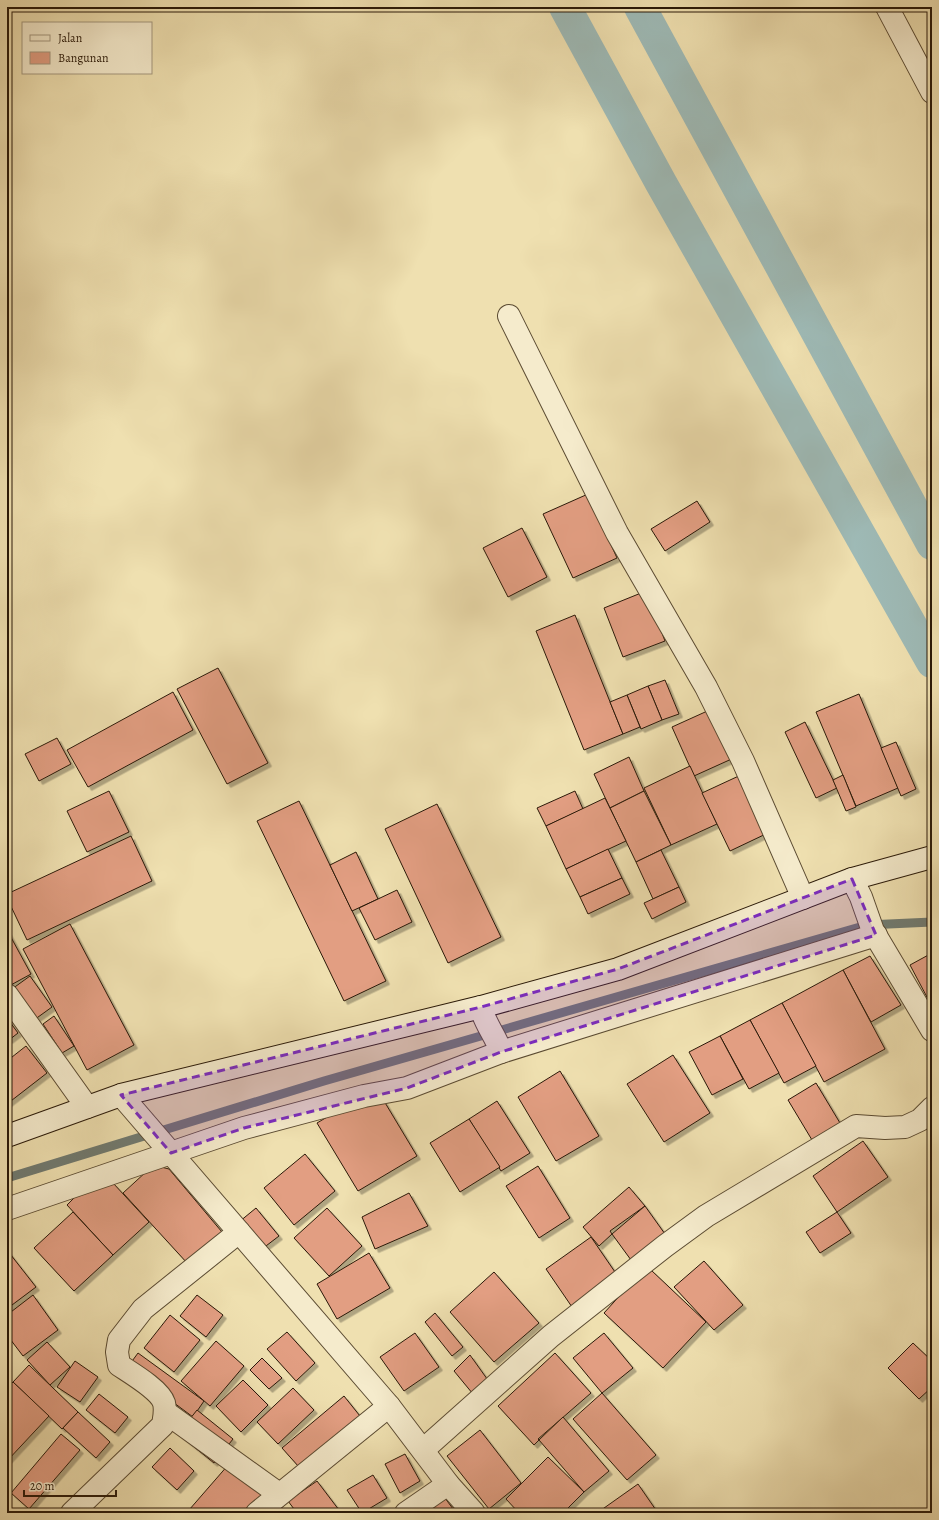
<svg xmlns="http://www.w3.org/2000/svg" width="939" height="1520" font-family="Alegreya,serif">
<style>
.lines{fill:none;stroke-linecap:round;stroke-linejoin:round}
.stream{stroke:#707a70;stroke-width:9}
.canal{stroke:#9ebab6;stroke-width:32}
.building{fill:#e29e82;stroke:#2a1908;filter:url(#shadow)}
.minor-casing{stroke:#5b4b32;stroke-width:24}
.tertiary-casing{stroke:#5b4b32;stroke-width:24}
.secondary-casing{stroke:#2a1908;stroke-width:24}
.minor{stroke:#f5ebcc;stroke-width:22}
.tertiary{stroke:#f5ebcc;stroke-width:22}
.secondary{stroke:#f5ebcc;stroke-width:22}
.marked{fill:#7b2cbf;fill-opacity:0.2;stroke:#7b2cbf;stroke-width:3;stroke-dasharray:8 5;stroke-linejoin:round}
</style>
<defs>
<filter id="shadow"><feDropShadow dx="3.5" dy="3.5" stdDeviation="0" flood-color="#0004"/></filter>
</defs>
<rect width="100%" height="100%" fill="#efe0b0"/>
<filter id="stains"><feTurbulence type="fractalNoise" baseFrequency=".005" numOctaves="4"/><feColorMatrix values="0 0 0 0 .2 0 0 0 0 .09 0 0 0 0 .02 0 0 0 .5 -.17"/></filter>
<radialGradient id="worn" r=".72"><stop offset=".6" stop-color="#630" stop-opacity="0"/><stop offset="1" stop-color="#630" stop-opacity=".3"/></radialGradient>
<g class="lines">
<path class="stream" d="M 7,1178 L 324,1081 L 867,925 L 932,922"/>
<g class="canal">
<path d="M 565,7 L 661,183 L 932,662"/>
<path d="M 640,7 L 932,544"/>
</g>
</g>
<g class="building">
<path d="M 588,494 L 617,558 L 573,578 L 543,514 Z"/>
<path d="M 697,501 L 710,522 L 665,551 L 651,529 Z"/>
<path d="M 522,528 L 547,577 L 508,597 L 483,548 Z"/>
<path d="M 646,591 L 665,641 L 623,657 L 604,608 Z"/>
<path d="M 575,615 L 623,734 L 584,750 L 536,631 Z"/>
<path d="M 218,668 L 268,763 L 227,784 L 177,689 Z"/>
<path d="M 665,680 L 679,714 L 662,720 L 648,686 Z"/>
<path d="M 648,686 L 662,720 L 641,729 L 627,695 Z"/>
<path d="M 173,692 L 193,730 L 88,787 L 67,750 Z"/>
<path d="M 859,694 L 898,788 L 856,806 L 816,712 Z"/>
<path d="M 627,695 L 640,727 L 623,734 L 610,702 Z"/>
<path d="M 714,708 L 736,757 L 694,776 L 672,727 Z"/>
<path d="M 805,722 L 837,788 L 816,798 L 785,732 Z"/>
<path d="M 57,738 L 71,764 L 39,781 L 25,754 Z"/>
<path d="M 896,742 L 916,789 L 901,796 L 881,748 Z"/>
<path d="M 629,757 L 644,791 L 610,808 L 594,774 Z"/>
<path d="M 690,766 L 717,824 L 671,845 L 644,788 Z"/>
<path d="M 743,774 L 770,832 L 730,851 L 702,793 Z"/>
<path d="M 843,775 L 856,807 L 846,811 L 833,780 Z"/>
<path d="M 109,791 L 129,832 L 87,852 L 67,811 Z"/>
<path d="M 575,791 L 583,809 L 546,826 L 537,808 Z"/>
<path d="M 644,791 L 671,845 L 636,862 L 610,808 Z"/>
<path d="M 605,798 L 626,841 L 566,869 L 546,826 Z"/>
<path d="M 299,801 L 386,981 L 344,1001 L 257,821 Z"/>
<path d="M 437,804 L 501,937 L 448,963 L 385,829 Z"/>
<path d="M 131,836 L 152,881 L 27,940 L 7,898 L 7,894 Z"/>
<path d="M 608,849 L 622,878 L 580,897 L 566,869 Z"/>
<path d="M 661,850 L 679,887 L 653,899 L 636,862 Z"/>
<path d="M 356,852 L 378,899 L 352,911 L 330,865 Z"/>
<path d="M 622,878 L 630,894 L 588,914 L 580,897 Z"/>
<path d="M 679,887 L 686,902 L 652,919 L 644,903 Z"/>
<path d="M 397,890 L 412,922 L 375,940 L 359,908 Z"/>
<path d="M 70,924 L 134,1045 L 87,1070 L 23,949 Z"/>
<path d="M 7,930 L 31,974 L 9,986 L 7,983 Z"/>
<path d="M 932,953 L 932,997 L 928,999 L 910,965 Z"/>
<path d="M 870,956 L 901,1005 L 871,1022 L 843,970 Z"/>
<path d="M 843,970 L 885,1049 L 824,1082 L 782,1003 Z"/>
<path d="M 30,976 L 52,1007 L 34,1020 L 12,989 Z"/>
<path d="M 782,1003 L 816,1066 L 784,1083 L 750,1020 Z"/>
<path d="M 54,1016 L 74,1046 L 62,1053 L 43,1024 Z"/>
<path d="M 7,1018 L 18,1033 L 9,1040 L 7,1037 Z"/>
<path d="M 750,1020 L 779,1073 L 749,1089 L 720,1036 Z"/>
<path d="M 720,1036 L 743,1079 L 712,1095 L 689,1052 Z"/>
<path d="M 26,1046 L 47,1073 L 7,1104 L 7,1061 Z"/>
<path d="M 673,1055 L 710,1113 L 664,1142 L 627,1084 Z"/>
<path d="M 560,1071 L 599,1136 L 556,1161 L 518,1097 Z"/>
<path d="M 816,1083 L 840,1123 L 812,1140 L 788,1100 Z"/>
<path d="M 384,1101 L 417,1156 L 358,1191 L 317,1123 L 334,1113 Z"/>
<path d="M 497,1101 L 530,1153 L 501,1171 L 469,1119 Z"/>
<path d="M 469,1119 L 500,1167 L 460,1192 L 430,1143 Z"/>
<path d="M 863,1141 L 888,1177 L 837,1212 L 813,1176 Z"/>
<path d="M 305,1154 L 335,1191 L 294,1225 L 264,1188 Z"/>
<path d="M 538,1166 L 570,1218 L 539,1238 L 506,1186 Z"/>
<path d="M 161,1167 L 169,1169 L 222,1232 L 188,1264 L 123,1193 L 147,1171 Z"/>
<path d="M 113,1183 L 149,1222 L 113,1255 L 67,1205 L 76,1196 Z"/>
<path d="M 629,1187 L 645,1206 L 610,1231 L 612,1234 L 599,1246 L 583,1227 Z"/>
<path d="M 409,1193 L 428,1226 L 375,1249 L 362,1217 Z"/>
<path d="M 645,1206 L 665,1234 L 631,1260 L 612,1234 Z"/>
<path d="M 256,1208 L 279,1236 L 262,1249 L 239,1222 Z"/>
<path d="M 327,1208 L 362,1246 L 329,1276 L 294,1238 Z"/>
<path d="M 73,1212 L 113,1255 L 74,1291 L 34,1248 Z"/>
<path d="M 837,1212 L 851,1233 L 820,1253 L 806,1232 Z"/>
<path d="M 591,1237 L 615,1272 L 572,1307 L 546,1269 Z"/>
<path d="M 7,1250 L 36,1287 L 8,1308 L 7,1307 Z"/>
<path d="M 369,1253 L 390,1288 L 337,1319 L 317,1284 Z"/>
<path d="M 704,1261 L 743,1305 L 714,1330 L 674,1287 Z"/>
<path d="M 651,1270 L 706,1322 L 663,1368 L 604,1313 L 624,1291 Z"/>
<path d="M 494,1272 L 539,1323 L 494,1362 L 450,1312 Z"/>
<path d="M 33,1295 L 58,1330 L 23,1356 L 7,1335 L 7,1315 Z"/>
<path d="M 197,1295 L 223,1315 L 206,1337 L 180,1316 Z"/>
<path d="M 435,1313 L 463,1347 L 452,1356 L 425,1322 Z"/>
<path d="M 170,1315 L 200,1340 L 174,1372 L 144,1348 Z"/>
<path d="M 287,1332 L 315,1363 L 296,1381 L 267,1349 Z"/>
<path d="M 415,1333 L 439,1367 L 404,1391 L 380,1357 Z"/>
<path d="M 604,1333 L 633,1368 L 602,1393 L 573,1358 Z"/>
<path d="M 216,1341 L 244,1366 L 210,1406 L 181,1381 Z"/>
<path d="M 47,1342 L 70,1367 L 50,1385 L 27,1360 Z"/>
<path d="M 913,1343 L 932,1361 L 932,1387 L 919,1399 L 888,1368 Z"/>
<path d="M 138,1353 L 204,1401 L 193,1417 L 127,1368 Z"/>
<path d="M 555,1353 L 591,1393 L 538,1439 L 539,1440 L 534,1445 L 498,1406 Z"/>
<path d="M 470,1355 L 490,1383 L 473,1394 L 454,1371 Z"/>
<path d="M 262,1358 L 282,1378 L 269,1389 L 250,1370 Z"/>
<path d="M 75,1361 L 98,1377 L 80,1402 L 57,1387 Z"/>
<path d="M 29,1365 L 78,1412 L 62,1429 L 13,1382 Z"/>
<path d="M 243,1380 L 268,1405 L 241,1432 L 216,1406 Z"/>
<path d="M 13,1382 L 49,1416 L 7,1461 L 7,1388 Z"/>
<path d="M 293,1388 L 314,1410 L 278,1444 L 257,1422 Z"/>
<path d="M 602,1393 L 656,1455 L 627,1480 L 573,1419 Z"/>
<path d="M 99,1394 L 128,1417 L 115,1433 L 86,1410 Z"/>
<path d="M 344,1396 L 360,1416 L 299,1467 L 282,1448 Z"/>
<path d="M 197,1410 L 233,1439 L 214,1463 L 178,1434 Z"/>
<path d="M 78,1412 L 110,1442 L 96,1458 L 63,1428 Z"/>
<path d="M 563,1417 L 609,1471 L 584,1492 L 539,1440 Z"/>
<path d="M 480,1430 L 521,1483 L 489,1509 L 447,1456 Z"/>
<path d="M 61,1434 L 80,1450 L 29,1509 L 11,1493 Z"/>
<path d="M 170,1448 L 194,1471 L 177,1490 L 152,1467 Z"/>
<path d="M 405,1454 L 420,1481 L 400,1493 L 385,1464 Z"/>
<path d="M 548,1457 L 584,1492 L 563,1513 L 519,1513 L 506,1499 Z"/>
<path d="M 229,1464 L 263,1493 L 244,1513 L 192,1513 L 189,1510 Z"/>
<path d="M 373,1475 L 387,1498 L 362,1513 L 347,1490 Z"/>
<path d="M 317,1481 L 339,1510 L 335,1513 L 297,1513 L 288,1501 Z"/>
<path d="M 638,1484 L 658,1513 L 597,1513 Z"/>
<path d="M 442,1494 L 456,1513 L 417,1513 Z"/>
<path d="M 932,1505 L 932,1513 L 920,1513 Z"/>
</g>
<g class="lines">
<g class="minor-casing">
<g id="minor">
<path d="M 509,316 L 617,533 L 706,687 L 743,761 L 803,898"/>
<path d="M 852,879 L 861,897 L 873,931 L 932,1030"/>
<path d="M 7,995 L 87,1107"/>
<path d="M 501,1052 L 876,935"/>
<path d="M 121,1095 L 389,1406 L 448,1484 L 474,1513"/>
<path d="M 7,1209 L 244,1128 L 364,1096 L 407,1088 L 501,1052 C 496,1036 484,1023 481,1007"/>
<path d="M 165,1412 L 279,1494"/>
<path d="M 423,1450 L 551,1336 L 665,1246 L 706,1216 L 856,1126 L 885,1128 L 905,1127 L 920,1120 L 932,1108"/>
<path d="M 72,1513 L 163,1425 C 164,1418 166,1411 164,1403 C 160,1390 131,1373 119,1365 L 117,1352 L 119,1340 L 143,1309 L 239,1232"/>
<path d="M 257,1513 L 389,1406"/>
<path d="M 406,1513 L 448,1484"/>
</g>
</g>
<g class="tertiary-casing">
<path id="tertiary" d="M 887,7 L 932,92"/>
</g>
<g class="secondary-casing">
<path id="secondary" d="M 7,1136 L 121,1095 L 481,1007 L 618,969 L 852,879 L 932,857"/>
</g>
<use href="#minor" class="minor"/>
<use href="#tertiary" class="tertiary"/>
<use href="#secondary" class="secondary"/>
</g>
<path class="marked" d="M 852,879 L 876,935 L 501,1052 L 407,1088 L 244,1128 L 171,1153 L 121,1095 L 481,1007 L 618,969 Z"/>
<rect width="939" height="1520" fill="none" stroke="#efe0b0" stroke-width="24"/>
<rect x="8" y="8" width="923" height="1504" fill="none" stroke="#2a1908" stroke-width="2"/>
<rect x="12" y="12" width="915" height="1496" fill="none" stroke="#2a1908"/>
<rect x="22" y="22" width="130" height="52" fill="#f5ebcc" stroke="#a4977e"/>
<rect x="30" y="35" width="20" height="6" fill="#f5ebcc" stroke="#a4977e"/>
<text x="58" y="42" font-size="12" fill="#2a1908">Jalan</text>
<rect x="30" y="52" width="20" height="12" fill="#e29e82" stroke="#a4977e"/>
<text x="58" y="62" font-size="12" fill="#2a1908">Bangunan</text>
<path d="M24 1490v6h92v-6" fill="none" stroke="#2a1908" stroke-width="2"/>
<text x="30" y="1490" font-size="12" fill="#2a1908" stroke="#f5ebcc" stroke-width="3" paint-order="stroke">20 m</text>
<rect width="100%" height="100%" filter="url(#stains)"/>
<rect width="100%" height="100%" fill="url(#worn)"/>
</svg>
